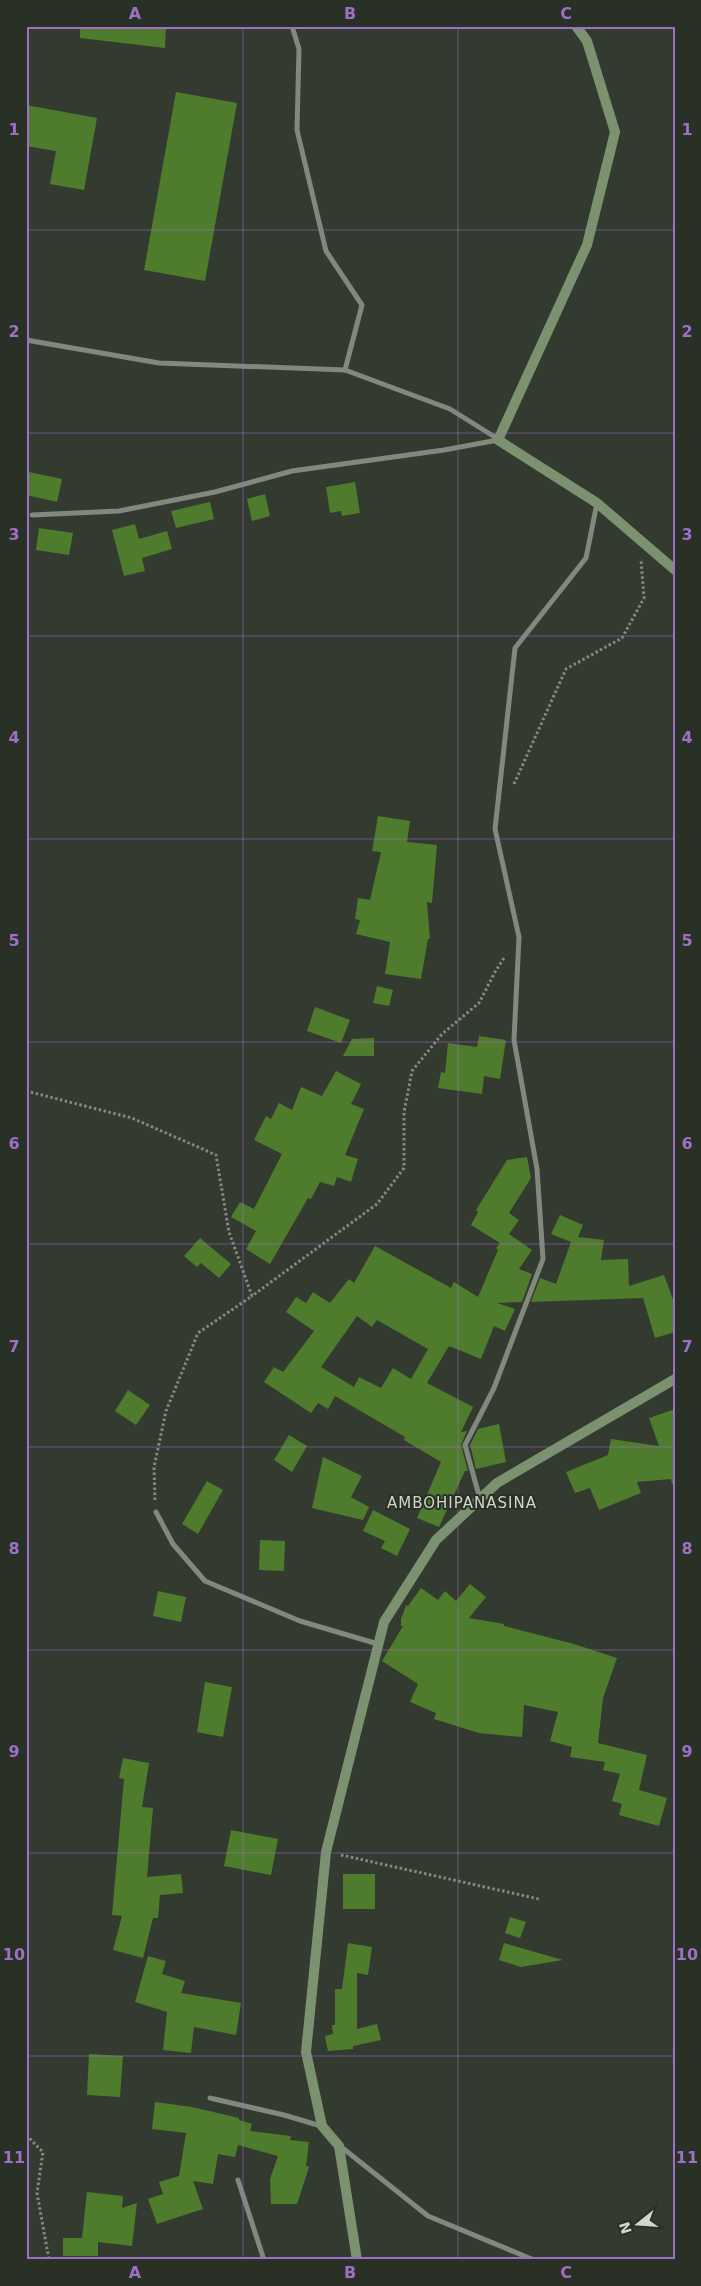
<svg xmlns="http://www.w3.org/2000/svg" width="701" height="2286" font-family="'DejaVu Sans',sans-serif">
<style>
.building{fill:#4e7c2c;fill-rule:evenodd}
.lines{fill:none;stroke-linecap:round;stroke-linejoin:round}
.path{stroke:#848981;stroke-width:3;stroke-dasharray:2.5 2.5;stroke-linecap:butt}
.street{stroke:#80897c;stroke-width:5}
.secondary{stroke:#7c9170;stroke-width:10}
.grid{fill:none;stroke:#9d70c5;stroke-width:1;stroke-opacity:0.55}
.labels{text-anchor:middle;stroke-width:4;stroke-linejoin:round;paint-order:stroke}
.quarter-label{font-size:15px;letter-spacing:1px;fill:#d1d5ce;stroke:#293025}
.neatline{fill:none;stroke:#9d70c5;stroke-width:2}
.grid-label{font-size:16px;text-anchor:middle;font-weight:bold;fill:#9d70c5}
</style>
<rect width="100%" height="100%" fill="#333a2f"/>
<g class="building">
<path d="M 80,26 L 166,26 L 165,48 L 80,38 Z"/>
<path d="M 176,92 L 237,103 L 205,281 L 144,270 Z"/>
<path d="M 26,105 L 97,118 L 84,190 L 50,184 L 56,151 L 26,146 Z"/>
<path d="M 29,472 L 62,479 L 57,502 L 26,495 Z"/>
<path d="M 355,482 L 360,513 L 342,516 L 341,511 L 330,513 L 326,487 Z"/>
<path d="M 265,494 L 270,516 L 252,521 L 247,499 Z"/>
<path d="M 210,502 L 214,519 L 176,528 L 171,511 Z"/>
<path d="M 135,524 L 139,539 L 167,531 L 172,549 L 142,558 L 145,571 L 124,576 L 112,530 Z"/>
<path d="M 39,528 L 73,533 L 69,555 L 36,550 Z"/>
<path d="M 378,816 L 410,821 L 407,842 L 437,845 L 432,903 L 427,902 L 430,939 L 428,939 L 421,979 L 385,974 L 390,942 L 356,934 L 360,920 L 355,919 L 358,898 L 370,900 L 381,852 L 372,851 Z"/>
<path d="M 377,986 L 393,990 L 389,1006 L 373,1003 Z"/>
<path d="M 315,1007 L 350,1020 L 341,1043 L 307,1031 Z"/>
<path d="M 479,1036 L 506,1040 L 500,1079 L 484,1076 L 482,1094 L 438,1088 L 441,1072 L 445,1073 L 448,1043 L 477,1047 Z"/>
<path d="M 374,1038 L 374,1056 L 343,1056 L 352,1039 Z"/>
<path d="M 336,1071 L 361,1084 L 351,1104 L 364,1109 L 345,1155 L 358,1159 L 351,1182 L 337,1177 L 334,1186 L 320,1182 L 311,1199 L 308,1198 L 270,1264 L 246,1249 L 256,1231 L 231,1217 L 240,1202 L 254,1209 L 282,1154 L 254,1140 L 266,1116 L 271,1119 L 279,1103 L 292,1110 L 301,1087 L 322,1096 Z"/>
<path d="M 527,1157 L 531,1178 L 509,1213 L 519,1220 L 509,1234 L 532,1250 L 519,1269 L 532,1274 L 522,1302 L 497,1303 L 515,1309 L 505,1331 L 494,1326 L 481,1359 L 449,1346 L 427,1383 L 473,1407 L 461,1432 L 467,1431 L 461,1445 L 468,1471 L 465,1471 L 439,1527 L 417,1518 L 441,1462 L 404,1440 L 405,1437 L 335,1396 L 328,1409 L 318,1403 L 311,1413 L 264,1382 L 274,1367 L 283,1372 L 314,1331 L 286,1312 L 296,1297 L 306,1303 L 313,1292 L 330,1303 L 349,1279 L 354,1283 L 375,1246 L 451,1288 L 454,1282 L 478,1297 L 498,1250 L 496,1248 L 500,1243 L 471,1225 L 478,1212 L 476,1210 L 507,1160 ZM 357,1316 L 372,1327 L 377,1320 L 428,1349 L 411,1379 L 393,1368 L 381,1388 L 359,1377 L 354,1387 L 321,1367 Z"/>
<path d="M 560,1215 L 583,1225 L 578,1237 L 604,1240 L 601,1260 L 628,1259 L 629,1286 L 664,1275 L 675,1305 L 675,1332 L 655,1338 L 643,1298 L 531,1302 L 540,1278 L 556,1284 L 571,1242 L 551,1234 Z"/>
<path d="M 200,1238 L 231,1264 L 219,1278 L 201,1263 L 197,1267 L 184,1256 Z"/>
<path d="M 128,1390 L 150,1405 L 136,1425 L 115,1411 Z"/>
<path d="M 675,1409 L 675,1483 L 672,1484 L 671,1479 L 637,1482 L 641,1493 L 599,1510 L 590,1488 L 575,1493 L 566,1472 L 608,1455 L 611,1439 L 659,1446 L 649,1418 Z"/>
<path d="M 499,1424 L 506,1462 L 476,1469 L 470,1445 L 478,1429 Z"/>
<path d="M 289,1435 L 307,1446 L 292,1472 L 274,1460 Z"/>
<path d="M 323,1457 L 362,1476 L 351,1497 L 369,1507 L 363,1520 L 312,1508 Z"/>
<path d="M 207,1481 L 223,1490 L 198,1534 L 182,1524 Z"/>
<path d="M 373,1510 L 410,1529 L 397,1556 L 381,1548 L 385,1541 L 363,1531 Z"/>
<path d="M 260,1540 L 285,1541 L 284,1571 L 259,1570 Z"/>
<path d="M 470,1584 L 486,1597 L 469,1618 L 504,1624 L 504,1626 L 574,1644 L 617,1658 L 603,1698 L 598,1743 L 647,1755 L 639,1790 L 667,1798 L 659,1826 L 619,1815 L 622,1804 L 612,1801 L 620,1774 L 603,1770 L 605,1762 L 570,1757 L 572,1747 L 550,1741 L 558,1712 L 524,1705 L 522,1737 L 479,1733 L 434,1719 L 436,1713 L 410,1702 L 418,1684 L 382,1661 L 403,1626 L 401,1626 L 401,1619 L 406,1605 L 408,1606 L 421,1588 L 438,1600 L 445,1591 L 456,1601 Z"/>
<path d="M 158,1591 L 186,1597 L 181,1622 L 153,1616 Z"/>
<path d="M 205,1682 L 232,1687 L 223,1737 L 197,1732 Z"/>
<path d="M 123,1758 L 149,1763 L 142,1807 L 153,1808 L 147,1877 L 181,1874 L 183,1893 L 160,1895 L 158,1918 L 153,1918 L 143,1958 L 113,1950 L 122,1916 L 112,1915 L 124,1779 L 119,1778 Z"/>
<path d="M 231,1830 L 278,1839 L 271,1875 L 224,1866 Z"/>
<rect x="343" y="1874" width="32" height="35"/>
<path d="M 510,1917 L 526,1922 L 520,1938 L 505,1933 Z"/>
<path d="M 348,1943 L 372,1947 L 368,1975 L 357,1973 L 357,2029 L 377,2024 L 381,2040 L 353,2046 L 353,2049 L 328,2051 L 325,2036 L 333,2034 L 332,2025 L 335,2025 L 335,1989 L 342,1989 Z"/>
<path d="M 504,1943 L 563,1960 L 521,1967 L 499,1960 Z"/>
<path d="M 148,1956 L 166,1961 L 162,1974 L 185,1981 L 181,1993 L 241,2003 L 236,2035 L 194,2027 L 191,2053 L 163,2050 L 167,2012 L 135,2002 Z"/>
<path d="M 89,2054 L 123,2056 L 120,2097 L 87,2095 Z"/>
<path d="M 155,2102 L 192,2107 L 239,2118 L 239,2120 L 252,2124 L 250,2131 L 291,2136 L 290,2140 L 309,2142 L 306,2166 L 309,2167 L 297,2204 L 271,2204 L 270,2179 L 278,2156 L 238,2145 L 235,2157 L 218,2154 L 213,2184 L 193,2181 L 203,2209 L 157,2224 L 148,2199 L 163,2194 L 159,2182 L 179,2176 L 186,2133 L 152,2129 Z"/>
<path d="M 87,2192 L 123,2196 L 122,2208 L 137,2203 L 132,2246 L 98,2242 L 98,2256 L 63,2256 L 63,2238 L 82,2238 Z"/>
</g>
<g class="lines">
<g class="path">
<path d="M 514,784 L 566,669 L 622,638 L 644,598 L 641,560"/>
<path d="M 26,1091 L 132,1118 L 216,1155 L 229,1232 L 252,1296 L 377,1204 L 404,1168 L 404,1112 L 412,1071 L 442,1034 L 479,1003 L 495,972 L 504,958"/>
<path d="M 155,1500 L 154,1467 L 166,1411 L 198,1333 L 252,1296"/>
<path d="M 341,1855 L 539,1899"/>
<path d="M 26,2135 L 43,2152 L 37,2193 L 49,2260"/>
</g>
<g class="street">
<path d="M 292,26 L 299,49 L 297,130 L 326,251 L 362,305 L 345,370"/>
<path d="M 26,340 L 159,363 L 345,370 L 450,409 L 498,439"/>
<path d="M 32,515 L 119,511 L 215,492 L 292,471 L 444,450 L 498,440"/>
<path d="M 480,1499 L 465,1445 L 494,1388 L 543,1259 L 537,1169 L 514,1040 L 519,937 L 495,829 L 515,648 L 586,558 L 597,503"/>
<path d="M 156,1512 L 173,1544 L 205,1581 L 300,1621 L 378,1644"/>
<path d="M 210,2098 L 284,2115 L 321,2126"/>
<path d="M 340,2146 L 428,2216 L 534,2260"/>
<path d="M 238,2180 L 264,2260"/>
</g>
<g class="secondary">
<path d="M 576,26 L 587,41 L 615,132 L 587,245 L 498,440 L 597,503 L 675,570"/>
<path d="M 357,2260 L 339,2146 L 322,2126 L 306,2052 L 326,1852 L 384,1622 L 436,1540 L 497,1483 L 675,1379"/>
</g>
</g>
<path class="grid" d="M 243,26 L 243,2260M 458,26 L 458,2260M 26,230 L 675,230M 26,433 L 675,433M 26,636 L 675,636M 26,839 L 675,839M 26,1042 L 675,1042M 26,1244 L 675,1244M 26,1447 L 675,1447M 26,1650 L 675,1650M 26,1853 L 675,1853M 26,2056 L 675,2056"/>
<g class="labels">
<g class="quarter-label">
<text x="462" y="1508">AMBOHIPANASINA</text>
</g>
</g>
<rect width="701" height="2286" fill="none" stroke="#293025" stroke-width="55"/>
<g transform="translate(638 2224) rotate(253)" stroke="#293025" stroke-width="4" paint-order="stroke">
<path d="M0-4L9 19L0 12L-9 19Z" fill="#d1d5ce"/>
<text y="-8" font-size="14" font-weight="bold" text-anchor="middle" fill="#d1d5ce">N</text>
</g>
<rect x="28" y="28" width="646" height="2230" class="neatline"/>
<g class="grid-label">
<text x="135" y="19">A</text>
<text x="350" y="19">B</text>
<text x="566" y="19">C</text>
<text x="14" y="135">1</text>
<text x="687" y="135">1</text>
<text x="14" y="337">2</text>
<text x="687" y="337">2</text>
<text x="14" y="540">3</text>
<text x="687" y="540">3</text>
<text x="14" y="743">4</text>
<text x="687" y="743">4</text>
<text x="14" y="946">5</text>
<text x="687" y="946">5</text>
<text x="14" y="1149">6</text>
<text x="687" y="1149">6</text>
<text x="14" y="1352">7</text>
<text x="687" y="1352">7</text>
<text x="14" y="1554">8</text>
<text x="687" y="1554">8</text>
<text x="14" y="1757">9</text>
<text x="687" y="1757">9</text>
<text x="14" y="1960">10</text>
<text x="687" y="1960">10</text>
<text x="14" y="2163">11</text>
<text x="687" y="2163">11</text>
<text x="135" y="2278">A</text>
<text x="350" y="2278">B</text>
<text x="566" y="2278">C</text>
</g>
</svg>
